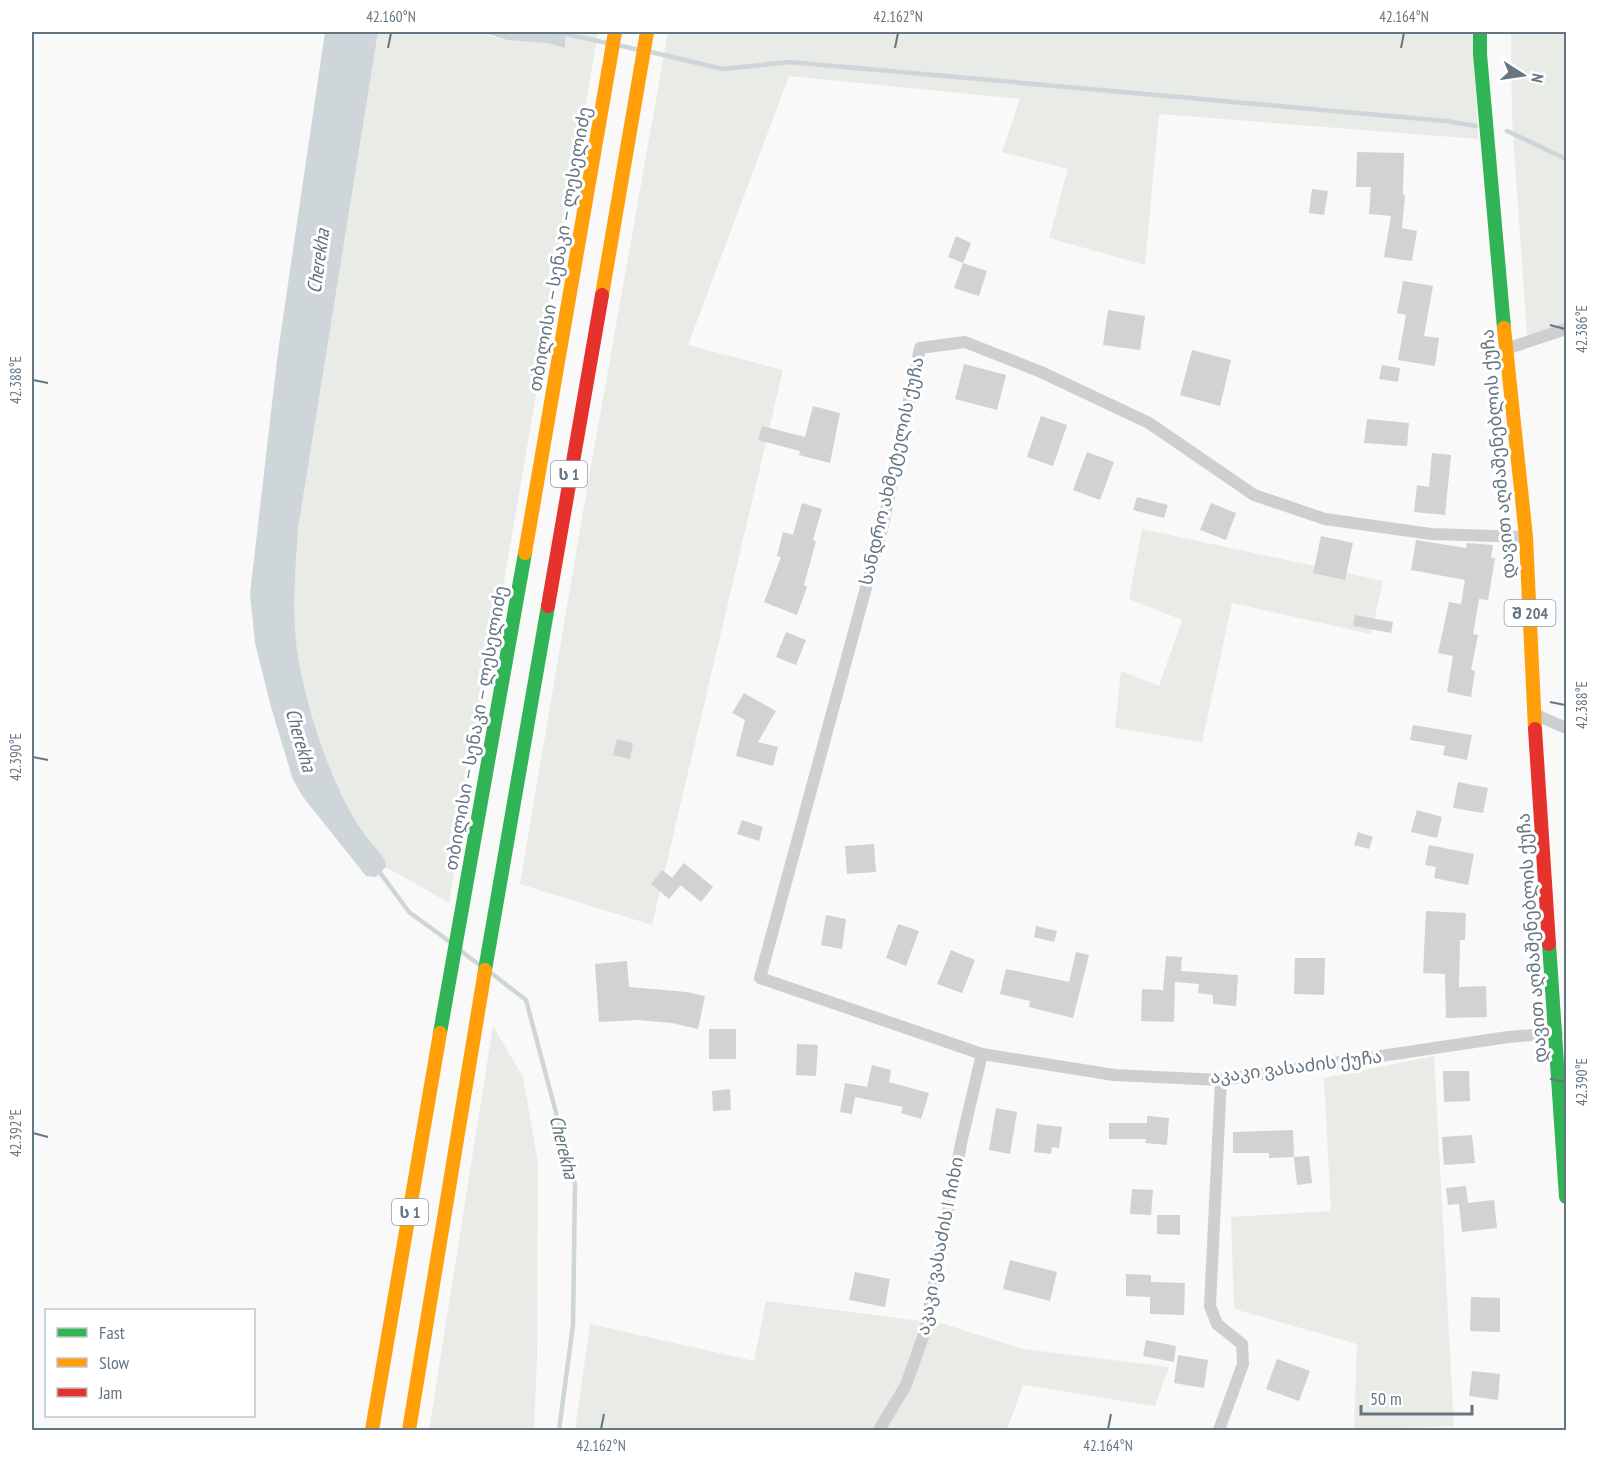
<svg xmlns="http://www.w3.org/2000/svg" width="1598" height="1462" font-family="'PT Sans Narrow','Noto Sans Georgian',sans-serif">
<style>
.green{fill:#e8ebe6}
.water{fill:#ced6d9}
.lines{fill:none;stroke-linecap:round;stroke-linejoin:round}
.stream{stroke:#ced6d9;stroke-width:4.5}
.building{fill:#d0d2d3}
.street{stroke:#cecfd0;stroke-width:12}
.fast{stroke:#30b455;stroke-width:14}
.slow{stroke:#ff9f0a;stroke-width:14}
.jam{stroke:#e5322d;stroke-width:14}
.ticks{fill:none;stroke:#657683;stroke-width:2}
.labels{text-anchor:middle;stroke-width:6;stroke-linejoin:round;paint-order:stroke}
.shield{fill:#fff;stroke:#939fa8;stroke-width:1.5}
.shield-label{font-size:16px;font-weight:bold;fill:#657683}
.street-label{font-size:18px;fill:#657683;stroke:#fff}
.water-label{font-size:20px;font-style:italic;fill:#60757c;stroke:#fff}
.neatline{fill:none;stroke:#657683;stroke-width:2}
.ticks-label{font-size:15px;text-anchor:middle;fill:#657683}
</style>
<rect width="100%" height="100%" fill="#f9f9f9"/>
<g class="green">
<path d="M 378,32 L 481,32 C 501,43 525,39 547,43 C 553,44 559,46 565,48 L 565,32 L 598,32 L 449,903 L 386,867 L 385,860 C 376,847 363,834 355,820 C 326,771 299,687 295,630 C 293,596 296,563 298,529 Z"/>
<path d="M 668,32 L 1473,32 L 1478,139 L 1159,114 L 1145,265 L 1049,238 L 1068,169 L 1002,152 L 1020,99 L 789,76 L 688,345 L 783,370 L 652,925 L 520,884 L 584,506 Z"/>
<path d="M 1511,32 L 1566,32 L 1566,325 L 1527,336 L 1512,118 Z"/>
<path d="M 1142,529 L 1383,581 L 1371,634 L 1232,603 L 1202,742 L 1115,728 L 1121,671 L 1159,686 L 1182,620 L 1129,599 Z"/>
<path d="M 493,1026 L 523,1077 L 538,1163 L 537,1356 L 534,1430 L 429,1430 Z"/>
<path d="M 1434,1056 L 1454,1426 L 1354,1430 L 1357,1344 L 1234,1309 L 1231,1217 L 1331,1211 L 1324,1078 Z"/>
<path d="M 766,1301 L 944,1324 L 1023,1349 L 1169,1367 L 1155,1406 L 1023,1385 L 1007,1430 L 575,1430 L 590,1324 L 754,1361 Z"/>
</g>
<g class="water">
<path d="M 325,32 L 378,32 L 298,529 C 296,563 293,596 295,630 C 299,687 326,771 355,820 C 363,834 376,847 385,860 L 386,867 L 376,877 L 366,876 L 303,797 L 293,780 L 271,707 L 255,643 L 250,594 L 278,352 Z"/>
<path d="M 481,32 L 565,32 L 565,48 L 547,43 L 507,40 Z"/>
</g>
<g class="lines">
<g class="stream">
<path d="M 557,32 L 607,43"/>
<path d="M 618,45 L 639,50"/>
<path d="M 651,52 L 723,69 L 789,62 L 1446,121 L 1476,126"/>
<path d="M 1507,131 L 1566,159"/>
<path d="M 378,870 L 409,912 L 450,942"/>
<path d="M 461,951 L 481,966"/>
<path d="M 490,972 L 526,1000 L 575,1184 L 573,1325 L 559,1430"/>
</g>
</g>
<g class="building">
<path d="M 1357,152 L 1404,153 L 1403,195 L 1405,195 L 1402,228 L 1417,231 L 1412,261 L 1384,257 L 1391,216 L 1369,214 L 1371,187 L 1356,187 Z"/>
<path d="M 1312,189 L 1328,191 L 1324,215 L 1309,213 Z"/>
<path d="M 956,236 L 971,243 L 963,263 L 948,257 Z"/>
<path d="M 963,263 L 987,271 L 979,296 L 954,288 Z"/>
<path d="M 1403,281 L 1433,286 L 1424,336 L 1439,338 L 1435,366 L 1398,360 L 1406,315 L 1397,313 Z"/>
<path d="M 1108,310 L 1145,316 L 1140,350 L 1103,345 Z"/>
<path d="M 1192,350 L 1231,360 L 1220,406 L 1180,395 Z"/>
<path d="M 964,364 L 1006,375 L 997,410 L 955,399 Z"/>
<path d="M 1382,365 L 1400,368 L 1398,382 L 1379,379 Z"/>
<path d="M 813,406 L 840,413 L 830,463 L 799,455 L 800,451 L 758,440 L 762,426 L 805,437 Z"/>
<path d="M 1041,416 L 1067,425 L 1053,466 L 1027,457 Z"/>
<path d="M 1367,419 L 1409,423 L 1407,446 L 1364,443 Z"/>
<path d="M 1087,452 L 1114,462 L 1100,500 L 1073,490 Z"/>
<path d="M 1432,453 L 1451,455 L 1445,515 L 1414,512 L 1417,485 L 1429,487 Z"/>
<path d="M 1137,497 L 1168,505 L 1164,518 L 1133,510 Z"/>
<path d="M 802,503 L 822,509 L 813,540 L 816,541 L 804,585 L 807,587 L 797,615 L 764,602 L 781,557 L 777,556 L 783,532 L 793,535 Z"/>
<path d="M 1211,503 L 1236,513 L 1226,540 L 1200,530 Z"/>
<path d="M 1321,536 L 1353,543 L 1345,580 L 1313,573 Z"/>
<path d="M 1416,540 L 1466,548 L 1467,543 L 1493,545 L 1491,558 L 1495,558 L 1488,600 L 1479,599 L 1473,634 L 1478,635 L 1471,670 L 1475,671 L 1471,697 L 1447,692 L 1453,656 L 1438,653 L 1449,602 L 1461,604 L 1465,580 L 1411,570 Z"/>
<path d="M 1355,615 L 1393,622 L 1391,633 L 1353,626 Z"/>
<path d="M 786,632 L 806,640 L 796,665 L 776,657 Z"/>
<path d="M 744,693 L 776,711 L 758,742 L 778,747 L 773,766 L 736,756 L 745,720 L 732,713 Z"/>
<path d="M 1413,725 L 1472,735 L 1467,760 L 1443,755 L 1445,746 L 1410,740 Z"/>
<path d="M 617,739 L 633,743 L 630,759 L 613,755 Z"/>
<path d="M 1458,782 L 1488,788 L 1483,813 L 1453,808 Z"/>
<path d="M 1417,810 L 1442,817 L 1437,838 L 1411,832 Z"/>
<path d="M 742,820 L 763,827 L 759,841 L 737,834 Z"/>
<path d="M 1358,832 L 1373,837 L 1369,849 L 1354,845 Z"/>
<path d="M 874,844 L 876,872 L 847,874 L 845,846 Z"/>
<path d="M 1429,845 L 1474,854 L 1468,885 L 1434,878 L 1436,867 L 1425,865 Z"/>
<path d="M 684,863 L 713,887 L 701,902 L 672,878 Z"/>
<path d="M 662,870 L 681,885 L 669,899 L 651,884 Z"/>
<path d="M 1426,911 L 1466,913 L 1465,940 L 1460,940 L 1459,987 L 1486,986 L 1487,1017 L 1446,1018 L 1445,974 L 1423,973 Z"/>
<path d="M 826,915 L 846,919 L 842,949 L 821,945 Z"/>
<path d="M 898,924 L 919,931 L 906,966 L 886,958 Z"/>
<path d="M 1036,926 L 1057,931 L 1054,942 L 1034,937 Z"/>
<path d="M 951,950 L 975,960 L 962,993 L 937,984 Z"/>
<path d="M 1076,952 L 1089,955 L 1073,1018 L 1029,1007 L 1030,1001 L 1000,994 L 1006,969 L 1069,982 Z"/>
<path d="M 1166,956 L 1182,957 L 1181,971 L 1238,975 L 1236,1006 L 1213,1004 L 1213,995 L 1198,993 L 1199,984 L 1175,982 L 1174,1022 L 1141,1021 L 1142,989 L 1163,990 Z"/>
<path d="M 1295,958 L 1325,958 L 1324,995 L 1294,994 Z"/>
<path d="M 627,961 L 629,987 L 687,992 L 705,996 L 698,1029 L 672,1023 L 638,1020 L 599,1022 L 595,964 Z"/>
<rect x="709" y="1029" width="27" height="30"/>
<path d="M 797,1044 L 818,1045 L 816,1076 L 796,1075 Z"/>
<path d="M 872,1065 L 891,1070 L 889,1082 L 929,1093 L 921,1119 L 901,1113 L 903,1107 L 855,1097 L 852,1114 L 840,1112 L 845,1083 L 867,1087 Z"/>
<path d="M 1443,1071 L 1469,1071 L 1470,1101 L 1444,1102 Z"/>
<path d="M 730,1089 L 731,1110 L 713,1111 L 712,1091 Z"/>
<path d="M 996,1108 L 1017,1112 L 1010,1154 L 989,1150 Z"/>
<path d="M 1147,1116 L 1169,1118 L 1167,1145 L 1145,1143 L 1146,1139 L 1109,1139 L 1109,1123 L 1147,1123 Z"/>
<path d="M 1037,1124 L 1062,1127 L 1059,1148 L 1052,1147 L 1051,1154 L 1034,1152 Z"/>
<path d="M 1293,1130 L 1294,1157 L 1269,1158 L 1269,1153 L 1233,1153 L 1233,1132 Z"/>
<path d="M 1472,1135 L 1475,1163 L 1444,1165 L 1442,1137 Z"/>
<path d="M 1309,1156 L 1312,1183 L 1297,1185 L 1294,1157 Z"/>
<path d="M 1466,1186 L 1468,1203 L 1448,1205 L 1446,1188 Z"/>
<path d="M 1132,1189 L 1153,1190 L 1151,1215 L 1130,1214 Z"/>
<path d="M 1494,1200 L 1497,1228 L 1462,1232 L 1459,1204 Z"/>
<path d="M 1157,1215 L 1180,1215 L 1180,1235 L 1157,1234 Z"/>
<path d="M 1010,1260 L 1057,1272 L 1050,1301 L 1003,1289 Z"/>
<path d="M 855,1272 L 890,1279 L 885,1307 L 849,1300 Z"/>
<path d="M 1126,1274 L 1151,1275 L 1151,1282 L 1185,1283 L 1184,1315 L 1150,1314 L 1150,1297 L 1126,1296 Z"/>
<path d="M 1471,1297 L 1500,1298 L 1500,1332 L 1470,1331 Z"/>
<path d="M 1146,1340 L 1176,1346 L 1174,1362 L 1143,1356 Z"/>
<path d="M 1178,1355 L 1208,1360 L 1204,1388 L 1174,1383 Z"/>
<path d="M 1277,1359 L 1310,1371 L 1299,1401 L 1266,1389 Z"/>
<path d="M 1472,1371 L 1500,1374 L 1498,1400 L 1469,1396 Z"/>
</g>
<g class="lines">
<g class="street">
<path d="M 1506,349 L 1566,329"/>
<path d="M 1526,537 L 1431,534 L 1325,519 L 1254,495 L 1149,423 L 1041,372 L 965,342 L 920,348 L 883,525 L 760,978 L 982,1054 L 1114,1075 L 1221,1080 L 1508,1037 L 1557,1033"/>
<path d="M 1534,714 L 1566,728"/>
<path d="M 879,1430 L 906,1385 L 925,1331 L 962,1139 L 982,1054"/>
<path d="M 1219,1430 L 1243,1364 L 1242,1344 L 1217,1324 L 1210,1306 L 1221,1080"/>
</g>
<g class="fast">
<path d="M 1480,32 L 1480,54 L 1504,328"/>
<path d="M 1549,944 L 1566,1197"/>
<path d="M 485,970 L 548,606"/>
<path d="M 440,1033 L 525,553"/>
</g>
<g class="slow">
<path d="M 602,295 L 647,32"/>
<path d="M 1504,328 L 1526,537 L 1535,729"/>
<path d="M 525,553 L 615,32"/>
<path d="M 372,1430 L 440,1033"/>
<path d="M 409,1430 L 485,970"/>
</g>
<g class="jam">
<path d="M 548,606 L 602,295"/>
<path d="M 1535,729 L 1549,944"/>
</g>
</g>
<path class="ticks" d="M 388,48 L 391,33M 895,48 L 898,33M 1401,48 L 1404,33M 1550,325 L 1565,329M 33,380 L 48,383M 1550,702 L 1565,705M 33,757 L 48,760M 1550,1079 L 1565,1082M 33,1133 L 48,1137M 601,1429 L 604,1414M 1108,1429 L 1111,1414"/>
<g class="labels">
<g class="shield">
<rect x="551" y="461" width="36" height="26" rx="4.5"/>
<rect x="1504.5" y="600" width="51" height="26" rx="4.5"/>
<rect x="392" y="1199" width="36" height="26" rx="4.5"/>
</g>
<g class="shield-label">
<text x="569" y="480">ს 1</text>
<text x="1530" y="619">შ 204</text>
<text x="410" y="1218">ს 1</text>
</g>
<g class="street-label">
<text transform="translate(560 249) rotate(-80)" y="6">თბილისი — სენაკი — ლესელიძე</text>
<text transform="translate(1498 454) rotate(-95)" y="6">დავით აღმაშენებლის ქუჩა</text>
<text transform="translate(892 471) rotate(-77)" y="6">სანდრო ახმეტელის ქუჩა</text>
<text transform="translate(476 728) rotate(-80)" y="6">თბილისი — სენაკი — ლესელიძე</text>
<text transform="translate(1532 938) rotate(-94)" y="6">დავით აღმაშენებლის ქუჩა</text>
<text transform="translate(1296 1067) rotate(-7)" y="6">აკაკი ვასაძის ქუჩა</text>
<text transform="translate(940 1246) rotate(-79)" y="6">აკაკი ვასაძის I ჩიხი</text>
</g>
<g class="water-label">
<text transform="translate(318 261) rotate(-82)" y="7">Cherekha</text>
<text transform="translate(301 740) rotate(74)" y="7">Cherekha</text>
<text transform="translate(564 1147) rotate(76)" y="7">Cherekha</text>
</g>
</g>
<rect width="1598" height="1462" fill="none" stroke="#ffffff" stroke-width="66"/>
<rect x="45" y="1309" width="210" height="108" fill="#ffffff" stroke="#c1c8cd" stroke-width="1.5"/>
<rect x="57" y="1328" width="30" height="9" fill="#30b455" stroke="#c1c8cd" stroke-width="1.5"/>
<text x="99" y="1339" font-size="18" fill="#657683">Fast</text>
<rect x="57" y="1358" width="30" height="9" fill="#ff9f0a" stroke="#c1c8cd" stroke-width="1.5"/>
<text x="99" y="1369" font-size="18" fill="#657683">Slow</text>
<rect x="57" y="1388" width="30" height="9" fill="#e5322d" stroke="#c1c8cd" stroke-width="1.5"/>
<text x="99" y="1399" font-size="18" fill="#657683">Jam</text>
<g transform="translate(1523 75) rotate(102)" stroke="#ffffff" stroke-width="4.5" paint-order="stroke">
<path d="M0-4.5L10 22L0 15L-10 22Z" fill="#657683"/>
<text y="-9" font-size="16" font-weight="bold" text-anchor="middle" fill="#657683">N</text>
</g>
<path d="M1361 1405v9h111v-9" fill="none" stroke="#657683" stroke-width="3"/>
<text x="1370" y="1405" font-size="18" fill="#657683" stroke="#ffffff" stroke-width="4.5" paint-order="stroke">50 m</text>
<rect x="33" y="33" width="1532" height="1396" class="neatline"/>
<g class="ticks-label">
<text x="391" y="22">42.160°N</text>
<text x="898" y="22">42.162°N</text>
<text x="1404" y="22">42.164°N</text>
<text transform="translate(1582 329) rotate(-90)" y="5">42.386°E</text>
<text transform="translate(16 380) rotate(-90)" y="5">42.388°E</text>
<text transform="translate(1582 705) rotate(-90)" y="5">42.388°E</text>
<text transform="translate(16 757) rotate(-90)" y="5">42.390°E</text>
<text transform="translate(1582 1082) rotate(-90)" y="5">42.390°E</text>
<text transform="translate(16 1133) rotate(-90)" y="5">42.392°E</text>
<text x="601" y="1451">42.162°N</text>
<text x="1108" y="1451">42.164°N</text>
</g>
</svg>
